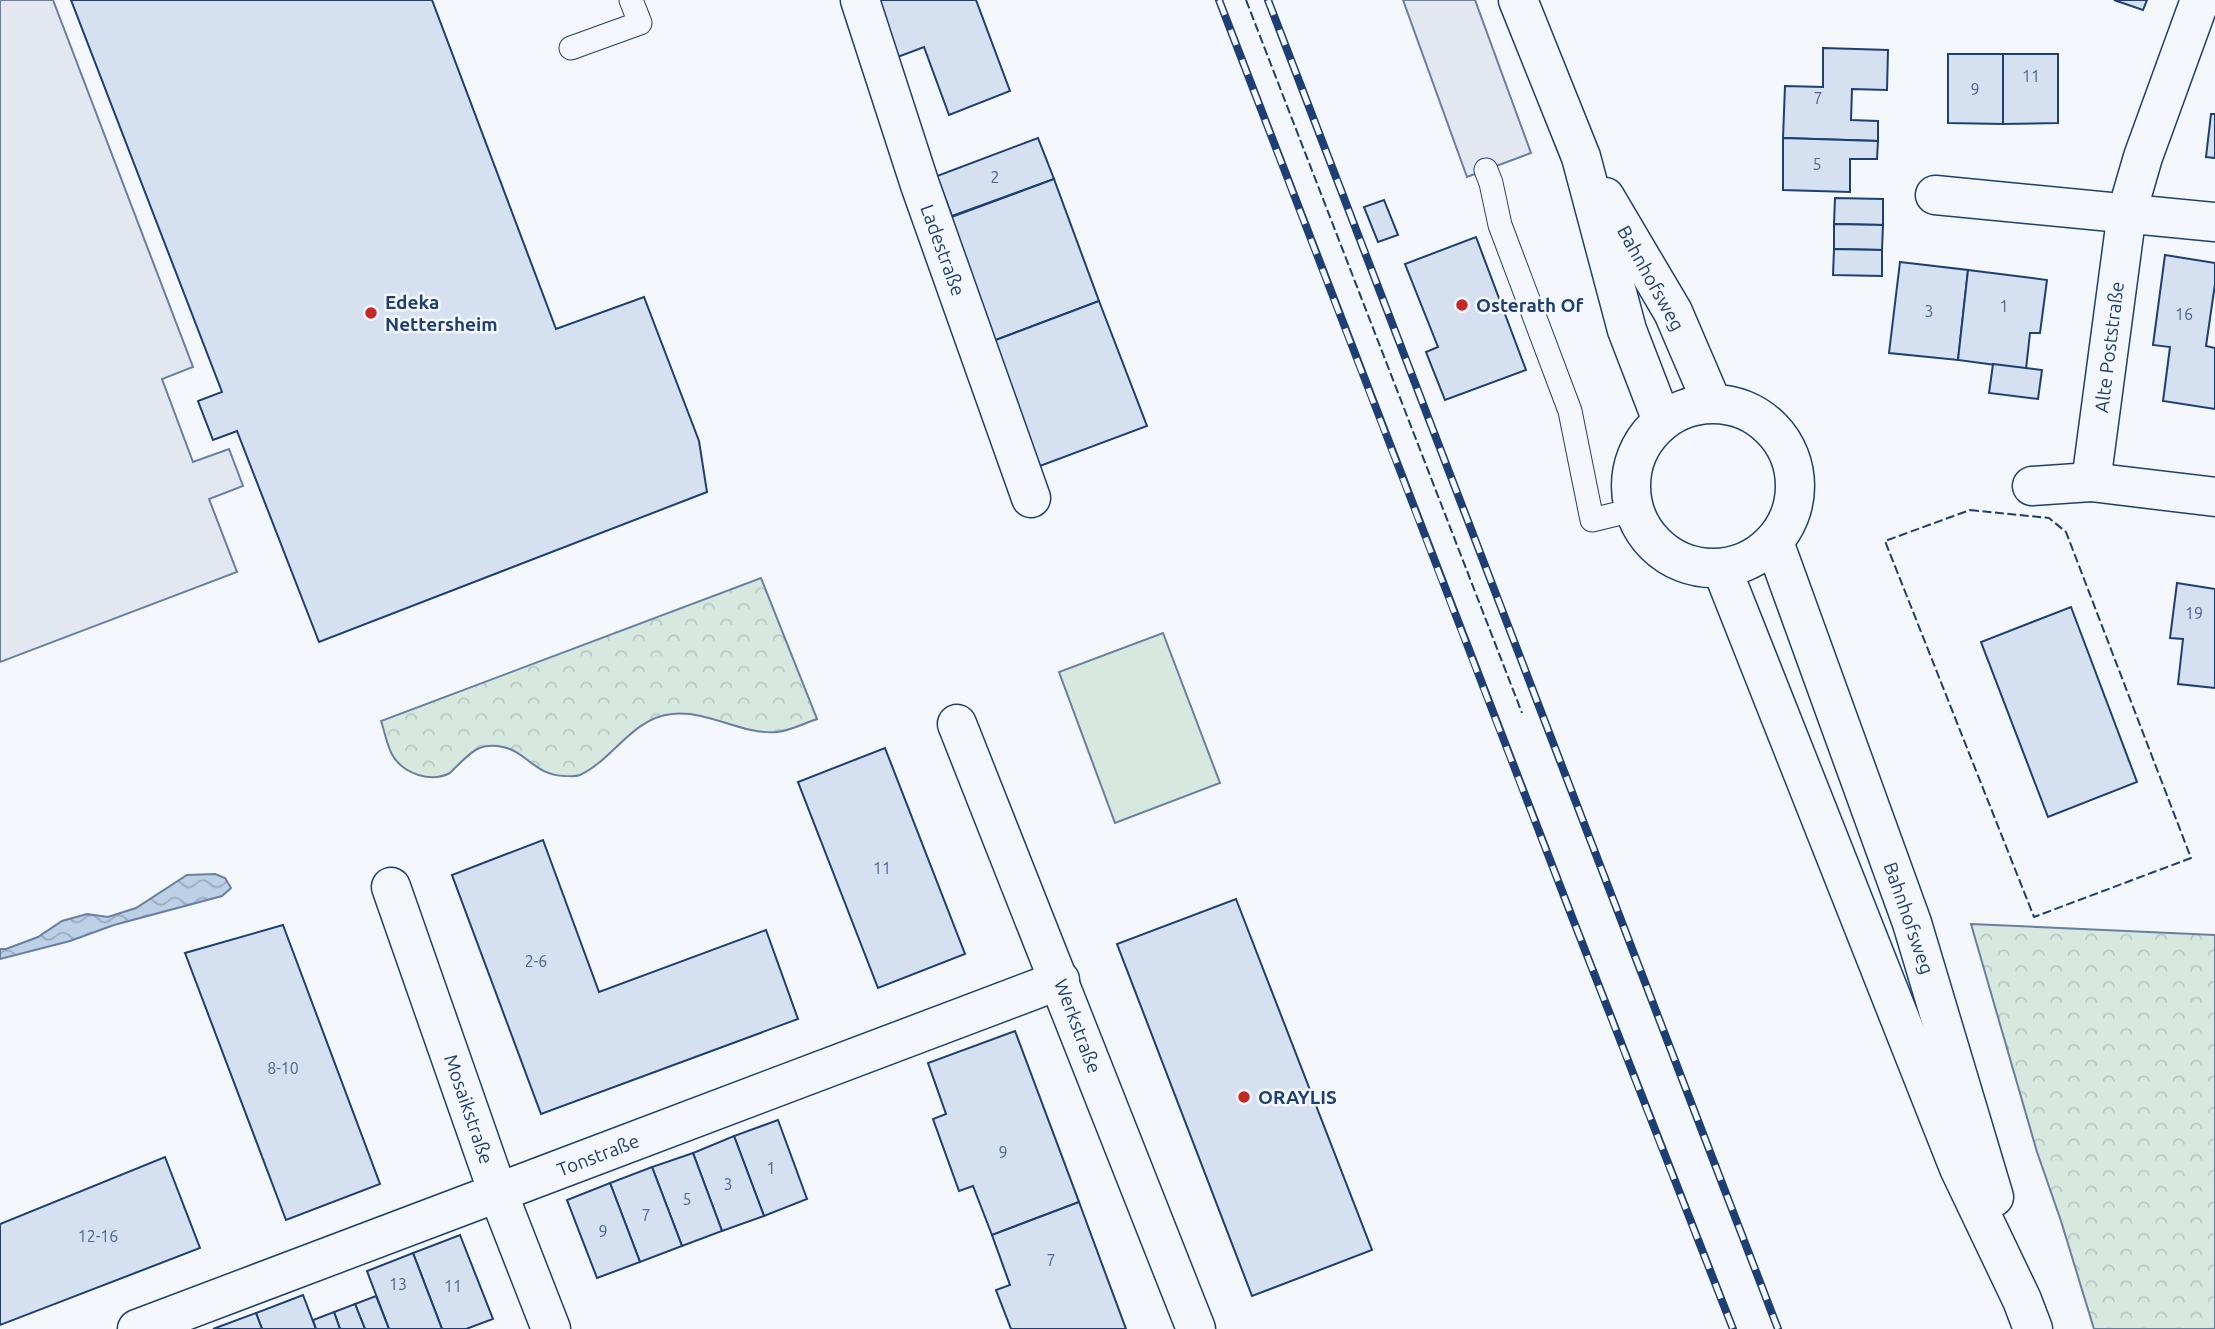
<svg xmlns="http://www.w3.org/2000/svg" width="2215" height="1329" font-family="Ubuntu,sans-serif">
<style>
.forest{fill:url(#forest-crowns);stroke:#687fa3;stroke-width:2}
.pitch{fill:#d7e8df;stroke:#687fa3;stroke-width:2}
.parking{fill:#e3e8f0;stroke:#687fa3;stroke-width:2}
.water{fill:url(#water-waves);stroke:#687fa3;stroke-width:2}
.building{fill:#d5e0f0;stroke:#1d3f73;stroke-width:2}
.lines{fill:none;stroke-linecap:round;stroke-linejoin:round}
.service-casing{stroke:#1d3f73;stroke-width:25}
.minor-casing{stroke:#1d3f73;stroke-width:41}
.secondary-casing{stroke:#1d3f73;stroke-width:41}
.service{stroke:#f4f7fb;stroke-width:23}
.minor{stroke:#f4f7fb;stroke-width:38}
.secondary{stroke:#f4f7fb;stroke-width:38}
.rail-casing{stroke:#1d3f73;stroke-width:8}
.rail{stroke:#f4f7fb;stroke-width:5;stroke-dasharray:16;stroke-linecap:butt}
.fence{stroke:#1d3f73;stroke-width:2;stroke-dasharray:9 3.5;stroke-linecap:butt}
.poi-dot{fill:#c62828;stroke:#f4f7fb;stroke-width:2.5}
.labels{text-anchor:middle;stroke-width:5;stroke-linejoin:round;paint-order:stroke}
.number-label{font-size:16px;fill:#4b6792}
.street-label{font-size:19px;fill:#1d3f73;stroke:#f4f7fb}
.poi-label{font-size:19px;font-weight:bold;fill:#1d3f73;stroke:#f4f7fb;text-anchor:start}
</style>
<defs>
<pattern id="forest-crowns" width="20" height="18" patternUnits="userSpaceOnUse" patternTransform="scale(1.75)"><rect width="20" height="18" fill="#d7e8df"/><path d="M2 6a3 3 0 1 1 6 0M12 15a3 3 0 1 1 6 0" fill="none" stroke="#b8c8c3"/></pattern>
<pattern id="water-waves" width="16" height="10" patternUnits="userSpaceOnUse" patternTransform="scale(1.75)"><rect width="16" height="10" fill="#bed0e5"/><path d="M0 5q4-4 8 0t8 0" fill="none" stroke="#9aaabe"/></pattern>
</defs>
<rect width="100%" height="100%" fill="#f4f7fb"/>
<g class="forest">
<path d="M 761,578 L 817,719 C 805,723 790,731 777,732 C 741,735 709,710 672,714 C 632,718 614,759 580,775 C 575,777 570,776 565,776 C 534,775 527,752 503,747 C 481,742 472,751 457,766 C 457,766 451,772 450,773 C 431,783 404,774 393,756 C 387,747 385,732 381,721 Z"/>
<path d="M 1971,924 L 2215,935 L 2215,1329 L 2094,1329 L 2061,1221 L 2037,1152 Z"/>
</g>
<path class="pitch" d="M 1163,633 L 1220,783 L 1115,823 L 1059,672 Z"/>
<g class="parking">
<path d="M 0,0 L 53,0 L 193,367 L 162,379 L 193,462 L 229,449 L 243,486 L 209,499 L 237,572 L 0,662 Z"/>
<path d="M 1403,0 L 1475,0 L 1531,153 L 1467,177 Z"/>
</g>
<path class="water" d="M 215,874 L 225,878 L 231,888 L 222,896 L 114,925 L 70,941 L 0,959 L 0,949 L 6,949 L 38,937 L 62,921 L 87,914 L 108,917 L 136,908 L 187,875 Z"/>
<g class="building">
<path d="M 71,0 L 432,0 L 556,329 L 644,297 L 699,441 L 707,492 L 319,642 L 237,431 L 213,440 L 198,401 L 222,392 Z"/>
<path d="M 873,0 L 976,0 L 1010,91 L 949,115 L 924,47 L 895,58 Z"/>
<path d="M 2114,0 L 2147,0 L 2143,10 Z"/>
<path d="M 1823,48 L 1888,50 L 1887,90 L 1852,89 L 1851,120 L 1878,121 L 1878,141 L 1783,138 L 1785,86 L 1823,87 Z"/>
<path d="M 1948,54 L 2003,54 L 2003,124 L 1948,123 Z"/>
<path d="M 2003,54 L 2058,54 L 2058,123 L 2003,124 Z"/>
<path d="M 2211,114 L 2215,114 L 2215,158 L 2206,157 Z"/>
<path d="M 1038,138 L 1054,179 L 952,216 L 937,176 Z"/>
<path d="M 1783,138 L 1878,141 L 1877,159 L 1850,159 L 1850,192 L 1783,190 Z"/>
<path d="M 1054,179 L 1099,301 L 993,341 L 946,219 Z"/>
<path d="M 1835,198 L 1883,199 L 1883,225 L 1834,224 Z"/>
<path d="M 1384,200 L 1398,235 L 1378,242 L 1364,207 Z"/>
<path d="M 1834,224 L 1883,225 L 1882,250 L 1834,249 Z"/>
<path d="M 1476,237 L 1526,370 L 1445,400 L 1426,352 L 1438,347 L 1405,264 Z"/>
<path d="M 1834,249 L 1882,250 L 1882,276 L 1833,275 Z"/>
<path d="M 2165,255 L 2215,263 L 2215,284 L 2206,346 L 2215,348 L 2215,409 L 2163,401 L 2170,347 L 2153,345 Z"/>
<path d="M 1900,262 L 1968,270 L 1958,360 L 1889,353 Z"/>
<path d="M 1968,270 L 2047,280 L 2040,333 L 2030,333 L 2026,369 L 1958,360 Z"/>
<path d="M 1099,301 L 1147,426 L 1040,466 L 993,341 Z"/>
<path d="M 1993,364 L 2042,370 L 2038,399 L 1989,393 Z"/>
<path d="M 2177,583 L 2215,589 L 2215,688 L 2178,684 L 2183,639 L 2170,638 Z"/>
<path d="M 2071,607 L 2137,782 L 2048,817 L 1981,642 Z"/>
<path d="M 885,748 L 965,954 L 878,988 L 798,782 Z"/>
<path d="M 543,840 L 599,992 L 766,930 L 798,1019 L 541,1114 L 452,875 Z"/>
<path d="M 1236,899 L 1372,1250 L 1252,1296 L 1117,944 Z"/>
<path d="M 283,925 L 380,1184 L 286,1220 L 185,953 Z"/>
<path d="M 1015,1031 L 1079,1202 L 992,1235 L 973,1186 L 959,1191 L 933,1119 L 946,1114 L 928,1063 Z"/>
<path d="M 778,1120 L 807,1199 L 764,1216 L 734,1136 Z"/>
<path d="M 734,1136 L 764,1216 L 722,1231 L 693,1153 Z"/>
<path d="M 693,1153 L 722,1231 L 682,1246 L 652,1167 Z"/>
<path d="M 165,1157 L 200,1248 L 0,1325 L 0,1224 Z"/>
<path d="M 652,1167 L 682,1246 L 640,1262 L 610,1183 Z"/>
<path d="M 610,1183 L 640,1262 L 597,1278 L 567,1200 Z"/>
<path d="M 1079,1202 L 1126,1329 L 1011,1329 L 996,1290 L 1010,1285 L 992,1235 Z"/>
<path d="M 460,1235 L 493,1319 L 466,1329 L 442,1329 L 413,1253 Z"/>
<path d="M 413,1253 L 442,1329 L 389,1329 L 367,1271 Z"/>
<path d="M 303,1295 L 316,1329 L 262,1329 L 256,1313 Z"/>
<path d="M 376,1296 L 389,1329 L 365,1329 L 355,1304 Z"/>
<path d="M 355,1304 L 365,1329 L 340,1329 L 334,1312 Z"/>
<path d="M 334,1312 L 340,1329 L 316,1329 L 313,1320 Z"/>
<path d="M 256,1313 L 262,1329 L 213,1329 Z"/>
</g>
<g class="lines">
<g class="service-casing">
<g id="service">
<path d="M 571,48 L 640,23 L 631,0"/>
<path d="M 1486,170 L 1491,183 L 1500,225 L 1570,411 L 1592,520 L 1633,510"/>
</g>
</g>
<g class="minor-casing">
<g id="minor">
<path d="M 860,0 L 920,185 L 1031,498"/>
<path d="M 1935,195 L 2215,222"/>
<path d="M 2091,482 L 2127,212 L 2143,157 L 2200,0"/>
<path d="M 2032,486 L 2091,482 L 2215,497"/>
<path d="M 957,724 L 1196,1329"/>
<path d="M 391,887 L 498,1193 L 551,1329"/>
<path d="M 137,1329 L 1060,980"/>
</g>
</g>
<g class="secondary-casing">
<g id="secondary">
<path d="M 1518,0 L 1581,157 L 1627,330 L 1662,421"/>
<path d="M 1605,197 L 1673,312 L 1712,403"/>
<circle cx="1713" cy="486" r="82"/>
<path d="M 1774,542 L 1912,923 L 1994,1197"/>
<path d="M 1722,569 L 1959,1168 L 2022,1300 L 2033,1329"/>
</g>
</g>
<use href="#service" class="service"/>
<use href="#minor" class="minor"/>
<use href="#secondary" class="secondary"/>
<g class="rail-casing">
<g id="rail">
<path d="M 1219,0 C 1389,443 1559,887 1733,1329"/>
<path d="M 1268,0 L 1778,1329"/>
</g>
</g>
<use href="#rail" class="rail"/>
<g class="fence">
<path d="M 1246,0 L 1522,713"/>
<path d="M 1970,510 L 2049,518 L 2066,532 L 2191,858 L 2034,917 L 1885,541 Z"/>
</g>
</g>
<g class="poi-dot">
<circle cx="1462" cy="305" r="7"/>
<circle cx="371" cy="313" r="7"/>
<circle cx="1244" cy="1097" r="7"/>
</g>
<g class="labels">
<g class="number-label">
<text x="2031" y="82">11</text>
<text x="1975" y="95">9</text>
<text x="1818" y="104">7</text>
<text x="1817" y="170">5</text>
<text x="995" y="183">2</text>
<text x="2004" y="312">1</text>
<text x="1929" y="317">3</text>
<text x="2184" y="320">16</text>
<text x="2194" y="619">19</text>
<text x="882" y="874">11</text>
<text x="536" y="967">2-6</text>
<text x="283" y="1074">8-10</text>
<text x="1003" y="1158">9</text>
<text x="771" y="1174">1</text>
<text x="728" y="1190">3</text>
<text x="687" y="1205">5</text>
<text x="646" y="1221">7</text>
<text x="603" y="1237">9</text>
<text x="98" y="1242">12-16</text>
<text x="1051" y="1266">7</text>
<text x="398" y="1290">13</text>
<text x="453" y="1292">11</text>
</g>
<g class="street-label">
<text transform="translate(943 250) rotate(70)" y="7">Ladestraße</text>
<text transform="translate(1651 278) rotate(61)" y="7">Bahnhofsweg</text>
<text transform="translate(2109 347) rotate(-83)" y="7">Alte Poststraße</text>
<text transform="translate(1909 918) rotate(71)" y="7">Bahnhofsweg</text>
<text transform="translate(1078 1026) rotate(69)" y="7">Werkstraße</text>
<text transform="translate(469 1109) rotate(71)" y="7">Mosaikstraße</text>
<text transform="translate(598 1155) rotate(-21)" y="7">Tonstraße</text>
</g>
<g class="poi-label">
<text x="385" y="309">Edeka<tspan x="385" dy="22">Nettersheim</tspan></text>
<text x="1476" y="312">Osterath Of</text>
<text x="1258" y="1104">ORAYLIS</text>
</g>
</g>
</svg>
